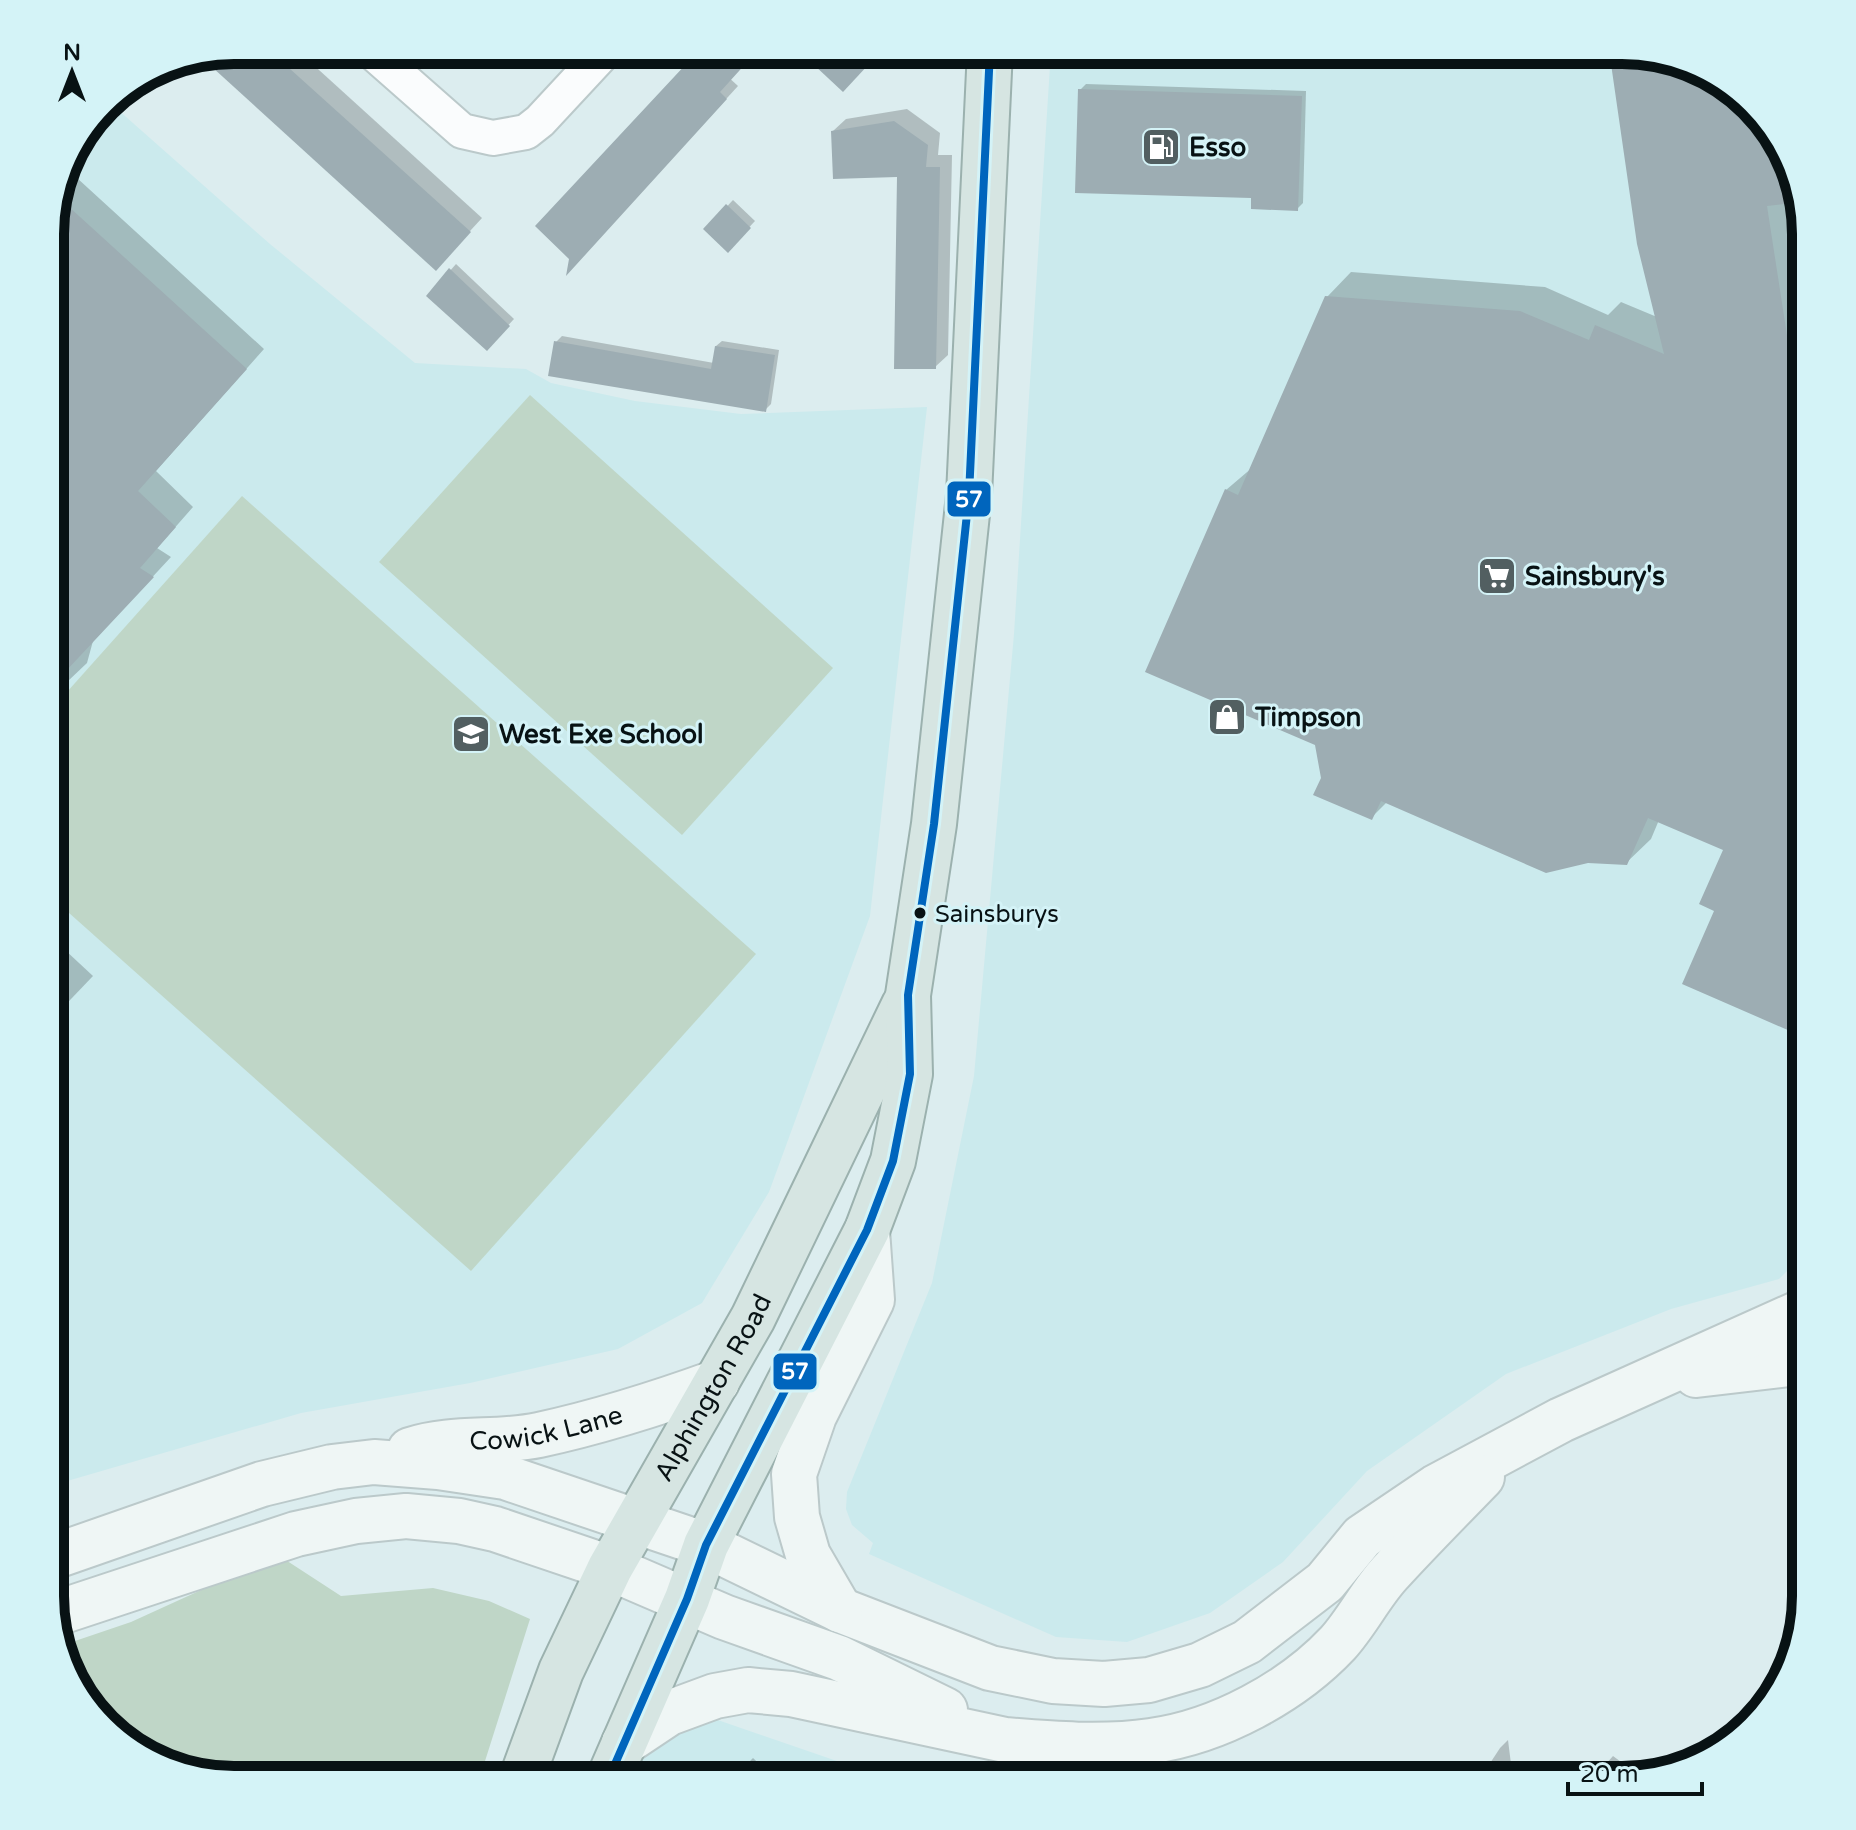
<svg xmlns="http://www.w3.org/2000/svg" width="1856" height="1830" font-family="'Varela Round',sans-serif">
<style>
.built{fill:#cbeaed}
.green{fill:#bfd6c7}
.shadow{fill:#0003}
.building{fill:#9dadb3}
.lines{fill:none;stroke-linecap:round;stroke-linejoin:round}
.street-casing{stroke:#bbc9ca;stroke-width:38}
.secondary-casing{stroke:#bbc9ca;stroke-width:48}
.highway-casing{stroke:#9bb1ae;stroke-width:48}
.street{stroke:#fafcfd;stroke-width:34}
.secondary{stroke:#eff6f5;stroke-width:44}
.highway{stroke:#d6e5e2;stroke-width:44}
.bus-1-casing{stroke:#d4f3f7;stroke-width:14}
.bus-1{stroke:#0065bd;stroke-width:8}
.bus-dot{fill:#081214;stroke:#d4f3f7;stroke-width:3}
.labels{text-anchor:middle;stroke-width:6;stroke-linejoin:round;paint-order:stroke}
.bus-label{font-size:24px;fill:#081214;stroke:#d4f3f7;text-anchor:start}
.poi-label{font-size:26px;font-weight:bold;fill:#081214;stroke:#d4f3f7;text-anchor:start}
.street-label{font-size:26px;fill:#081214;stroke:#d4f3f7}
.rim{fill:none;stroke:#081214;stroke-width:10}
.line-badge{stroke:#d4f3f7;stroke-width:3}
.badge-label{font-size:22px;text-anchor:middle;font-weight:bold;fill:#fff}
</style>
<rect width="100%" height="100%" fill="#dcedef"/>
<g class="built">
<path d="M 1051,50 L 1633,50 L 1703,69 L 1760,112 L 1792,164 L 1806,234 L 1806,1095 L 1790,1143 L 1806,1164 L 1806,1252 L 1779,1279 L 1671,1309 L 1506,1374 L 1367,1471 L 1283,1562 L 1210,1613 L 1127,1642 L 1056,1637 L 869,1554 L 873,1543 L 852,1525 L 846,1509 L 847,1492 L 932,1283 L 974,1076 L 1014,634 Z"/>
<path d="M 108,101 L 270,244 L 415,363 L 526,369 L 551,383 L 635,401 L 741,414 L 927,407 L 870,916 L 769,1192 L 702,1303 L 618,1349 L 470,1383 L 301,1413 L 50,1486 L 50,222 L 69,152 Z"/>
<path d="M 712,1718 L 892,1780 L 614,1780 L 662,1720 Z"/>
</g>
<g class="green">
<path d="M 530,395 L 833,668 L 682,835 L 379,562 Z"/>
<path d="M 242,496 L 756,954 L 471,1271 L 50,896 L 50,711 Z"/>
<path d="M 278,1555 L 341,1596 L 433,1588 L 489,1601 L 530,1619 L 479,1780 L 234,1780 L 163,1766 L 96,1718 L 71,1677 L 75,1641 L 131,1622 Z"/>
</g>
<g class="shadow">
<path d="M 234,50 L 297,50 L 482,218 L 436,268 L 204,56 Z"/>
<path d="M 506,50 L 521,50 L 513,57 Z"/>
<path d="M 1633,50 L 1703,69 L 1760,112 L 1792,164 L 1798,193 L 1793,198 L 1806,285 L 1806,1035 L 1717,910 L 1725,849 L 1659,820 L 1651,839 L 1626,863 L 1387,802 L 1371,818 L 1323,778 L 1317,744 L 1226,490 L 1253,467 L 1327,297 L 1351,272 L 1545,287 L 1608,315 L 1621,302 L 1657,317 Z"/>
<path d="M 701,52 L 738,86 L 577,262 L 689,64 Z"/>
<path d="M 1086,84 L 1306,91 L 1303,203 L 1297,209 L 1253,196 L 1080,90 Z"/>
<path d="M 907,109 L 940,133 L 938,155 L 952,155 L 948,355 L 935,367 L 899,175 L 833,131 L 846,119 Z"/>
<path d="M 65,167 L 264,349 L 156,471 L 193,507 L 157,548 L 171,557 L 93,641 L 87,663 L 67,682 L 50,689 L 50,222 Z"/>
<path d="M 733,200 L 755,221 L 728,250 L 706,229 Z"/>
<path d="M 456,264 L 514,319 L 486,349 L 428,296 Z"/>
<path d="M 562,336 L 714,363 L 716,346 L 722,341 L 779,350 L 771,404 L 765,410 L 556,342 Z"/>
<path d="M 50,936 L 93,976 L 50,1021 Z"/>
<path d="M 1801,1614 L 1802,1614 L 1798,1635 L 1791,1624 Z"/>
<path d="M 1795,1650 L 1792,1667 L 1744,1734 L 1729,1743 Z"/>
<path d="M 1508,1740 L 1513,1780 L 1479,1780 L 1500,1748 Z"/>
<path d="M 1613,1756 L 1640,1776 L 1592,1780 Z"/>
<path d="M 753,1758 L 776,1780 L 731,1780 Z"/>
</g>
<g class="building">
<path d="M 234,50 L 269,50 L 471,232 L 436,271 L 201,57 Z"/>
<path d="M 706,50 L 758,50 L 720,92 L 727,99 L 566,276 L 569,259 L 535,226 L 688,62 L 691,66 Z"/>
<path d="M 798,50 L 882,50 L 843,92 Z"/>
<path d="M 1609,50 L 1633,50 L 1703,69 L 1760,112 L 1785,153 L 1791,203 L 1767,206 L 1797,400 L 1806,404 L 1806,1038 L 1682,984 L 1714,911 L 1699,904 L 1723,850 L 1648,818 L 1627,865 L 1588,863 L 1546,873 L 1381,801 L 1372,820 L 1313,795 L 1321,778 L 1315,745 L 1145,672 L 1225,489 L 1238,495 L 1325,296 L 1520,311 L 1589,340 L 1595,325 L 1664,354 L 1637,244 Z"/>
<path d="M 1078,89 L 1302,96 L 1298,211 L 1251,209 L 1251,198 L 1075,193 Z"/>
<path d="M 894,121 L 928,145 L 926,167 L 940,167 L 936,369 L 894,369 L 897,177 L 833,179 L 831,131 Z"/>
<path d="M 57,196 L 247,369 L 138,491 L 176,527 L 140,568 L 154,577 L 50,688 L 50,222 Z"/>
<path d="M 726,204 L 751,228 L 728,253 L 703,229 Z"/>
<path d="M 449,268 L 510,326 L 487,351 L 426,296 Z"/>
<path d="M 554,341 L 711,369 L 715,346 L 775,355 L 766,412 L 548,376 Z"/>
</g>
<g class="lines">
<g class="street-casing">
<path id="street" d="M 370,50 L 462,131 L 493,138 L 526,132 L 540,121 L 606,50"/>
</g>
<g class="secondary-casing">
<g id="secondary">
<path d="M 1696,1375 L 1806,1362"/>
<path id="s1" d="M 410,1450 C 452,1436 497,1444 539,1435 C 599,1422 659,1403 717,1382"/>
<path d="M 50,1558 L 262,1484 L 332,1467 L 374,1462 L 438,1467 L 505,1477 L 706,1545 L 840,1610 L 990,1668 L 1053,1681 L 1104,1684 L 1149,1680 L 1200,1665 L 1247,1642 L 1325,1582 L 1362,1537 L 1436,1487 L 1561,1420 L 1806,1310"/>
<path d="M 840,1610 L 808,1555 L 797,1517 L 794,1474 L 814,1416 L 872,1300 L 867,1230"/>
<path d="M 54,1614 L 296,1534 L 356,1521 L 406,1516 L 459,1521 L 495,1529 L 610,1568 L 724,1617 L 839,1658 L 945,1710"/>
<path d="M 624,1743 L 669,1713 L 715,1696 L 748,1690 L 791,1694 L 1005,1740 C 1052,1744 1104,1748 1151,1741 C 1218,1732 1292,1692 1338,1643 C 1357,1622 1370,1595 1389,1574 C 1419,1541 1451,1509 1482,1477"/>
</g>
</g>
<g class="highway-casing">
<g id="highway">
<path id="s2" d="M 521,1780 L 561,1671 L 610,1568 L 753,1318 L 904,1005"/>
<path d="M 608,1780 L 687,1599 L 706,1545 L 867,1230 L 893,1161 L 910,1074 L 908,995 L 934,824 L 969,495 L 990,50"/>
</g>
</g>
<use href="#street" class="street"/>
<use href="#secondary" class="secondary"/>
<use href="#highway" class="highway"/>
<g class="bus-1-casing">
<path id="bus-1" d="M 608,1780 L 687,1599 L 706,1545 L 867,1230 L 893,1161 L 910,1074 L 908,995 L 934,824 L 969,495 L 990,50"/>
</g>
<use href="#bus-1" class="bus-1"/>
</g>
<defs>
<g id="fuel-square" transform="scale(2)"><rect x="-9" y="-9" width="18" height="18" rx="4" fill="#525f61" stroke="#d4f3f7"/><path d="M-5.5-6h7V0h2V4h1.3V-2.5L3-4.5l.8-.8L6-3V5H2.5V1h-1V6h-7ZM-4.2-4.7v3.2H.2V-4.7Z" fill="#fff"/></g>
<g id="supermarket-square" transform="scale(2)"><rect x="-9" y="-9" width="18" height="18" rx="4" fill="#525f61" stroke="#d4f3f7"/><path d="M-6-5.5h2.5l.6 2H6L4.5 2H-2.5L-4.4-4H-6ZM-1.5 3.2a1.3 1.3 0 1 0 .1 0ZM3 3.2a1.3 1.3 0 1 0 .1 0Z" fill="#fff"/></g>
<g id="shop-square" transform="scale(2)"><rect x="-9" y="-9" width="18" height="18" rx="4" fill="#525f61" stroke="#d4f3f7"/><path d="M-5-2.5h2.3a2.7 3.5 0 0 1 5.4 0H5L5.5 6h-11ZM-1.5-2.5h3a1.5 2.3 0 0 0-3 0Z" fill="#fff"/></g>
<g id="school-square" transform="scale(2)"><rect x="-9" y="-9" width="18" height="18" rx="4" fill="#525f61" stroke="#d4f3f7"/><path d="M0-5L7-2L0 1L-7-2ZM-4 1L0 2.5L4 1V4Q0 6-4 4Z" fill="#fff"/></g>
</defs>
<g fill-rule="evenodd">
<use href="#fuel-square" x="1161" y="147"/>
<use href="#supermarket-square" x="1497" y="576"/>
<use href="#shop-square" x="1227" y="717"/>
<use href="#school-square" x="471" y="734"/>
</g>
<circle class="bus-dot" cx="920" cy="913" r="7"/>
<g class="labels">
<g class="bus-label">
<text x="935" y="922">Sainsburys</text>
</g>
<g class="poi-label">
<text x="1189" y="156">Esso</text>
<text x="1525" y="585">Sainsbury's</text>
<text x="1255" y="726">Timpson</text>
<text x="499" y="743">West Exe School</text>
</g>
<g class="street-label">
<text dy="9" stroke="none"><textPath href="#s2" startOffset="438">Alphington Road</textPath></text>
<text dy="9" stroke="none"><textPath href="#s1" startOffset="138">Cowick Lane</textPath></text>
</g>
</g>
<path d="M0 0H1856V1830H0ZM234 64H1622A170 170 0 0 1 1792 234V1596A170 170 0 0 1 1622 1766H234A170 170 0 0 1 64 1596V234A170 170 0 0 1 234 64Z" fill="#d4f3f7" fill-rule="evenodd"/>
<path class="rim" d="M234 64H1622A170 170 0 0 1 1792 234V1596A170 170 0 0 1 1622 1766H234A170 170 0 0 1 64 1596V234A170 170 0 0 1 234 64Z"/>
<g class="line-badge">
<rect x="946" y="480" width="46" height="38" rx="8" fill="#0065bd"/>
<rect x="772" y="1352" width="46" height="39" rx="8" fill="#0065bd"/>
</g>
<g class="badge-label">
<text x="969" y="507">57</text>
<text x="795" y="1379">57</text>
</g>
<g transform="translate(72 72)" stroke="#d4f3f7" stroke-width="6" paint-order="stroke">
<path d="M0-6L14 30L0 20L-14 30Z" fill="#081214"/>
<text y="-12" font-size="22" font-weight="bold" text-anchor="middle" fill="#081214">N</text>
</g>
<path d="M1568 1782v12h134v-12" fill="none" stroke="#081214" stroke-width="4"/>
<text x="1580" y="1782" font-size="24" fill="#081214" stroke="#d4f3f7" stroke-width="6" paint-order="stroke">20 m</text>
</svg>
